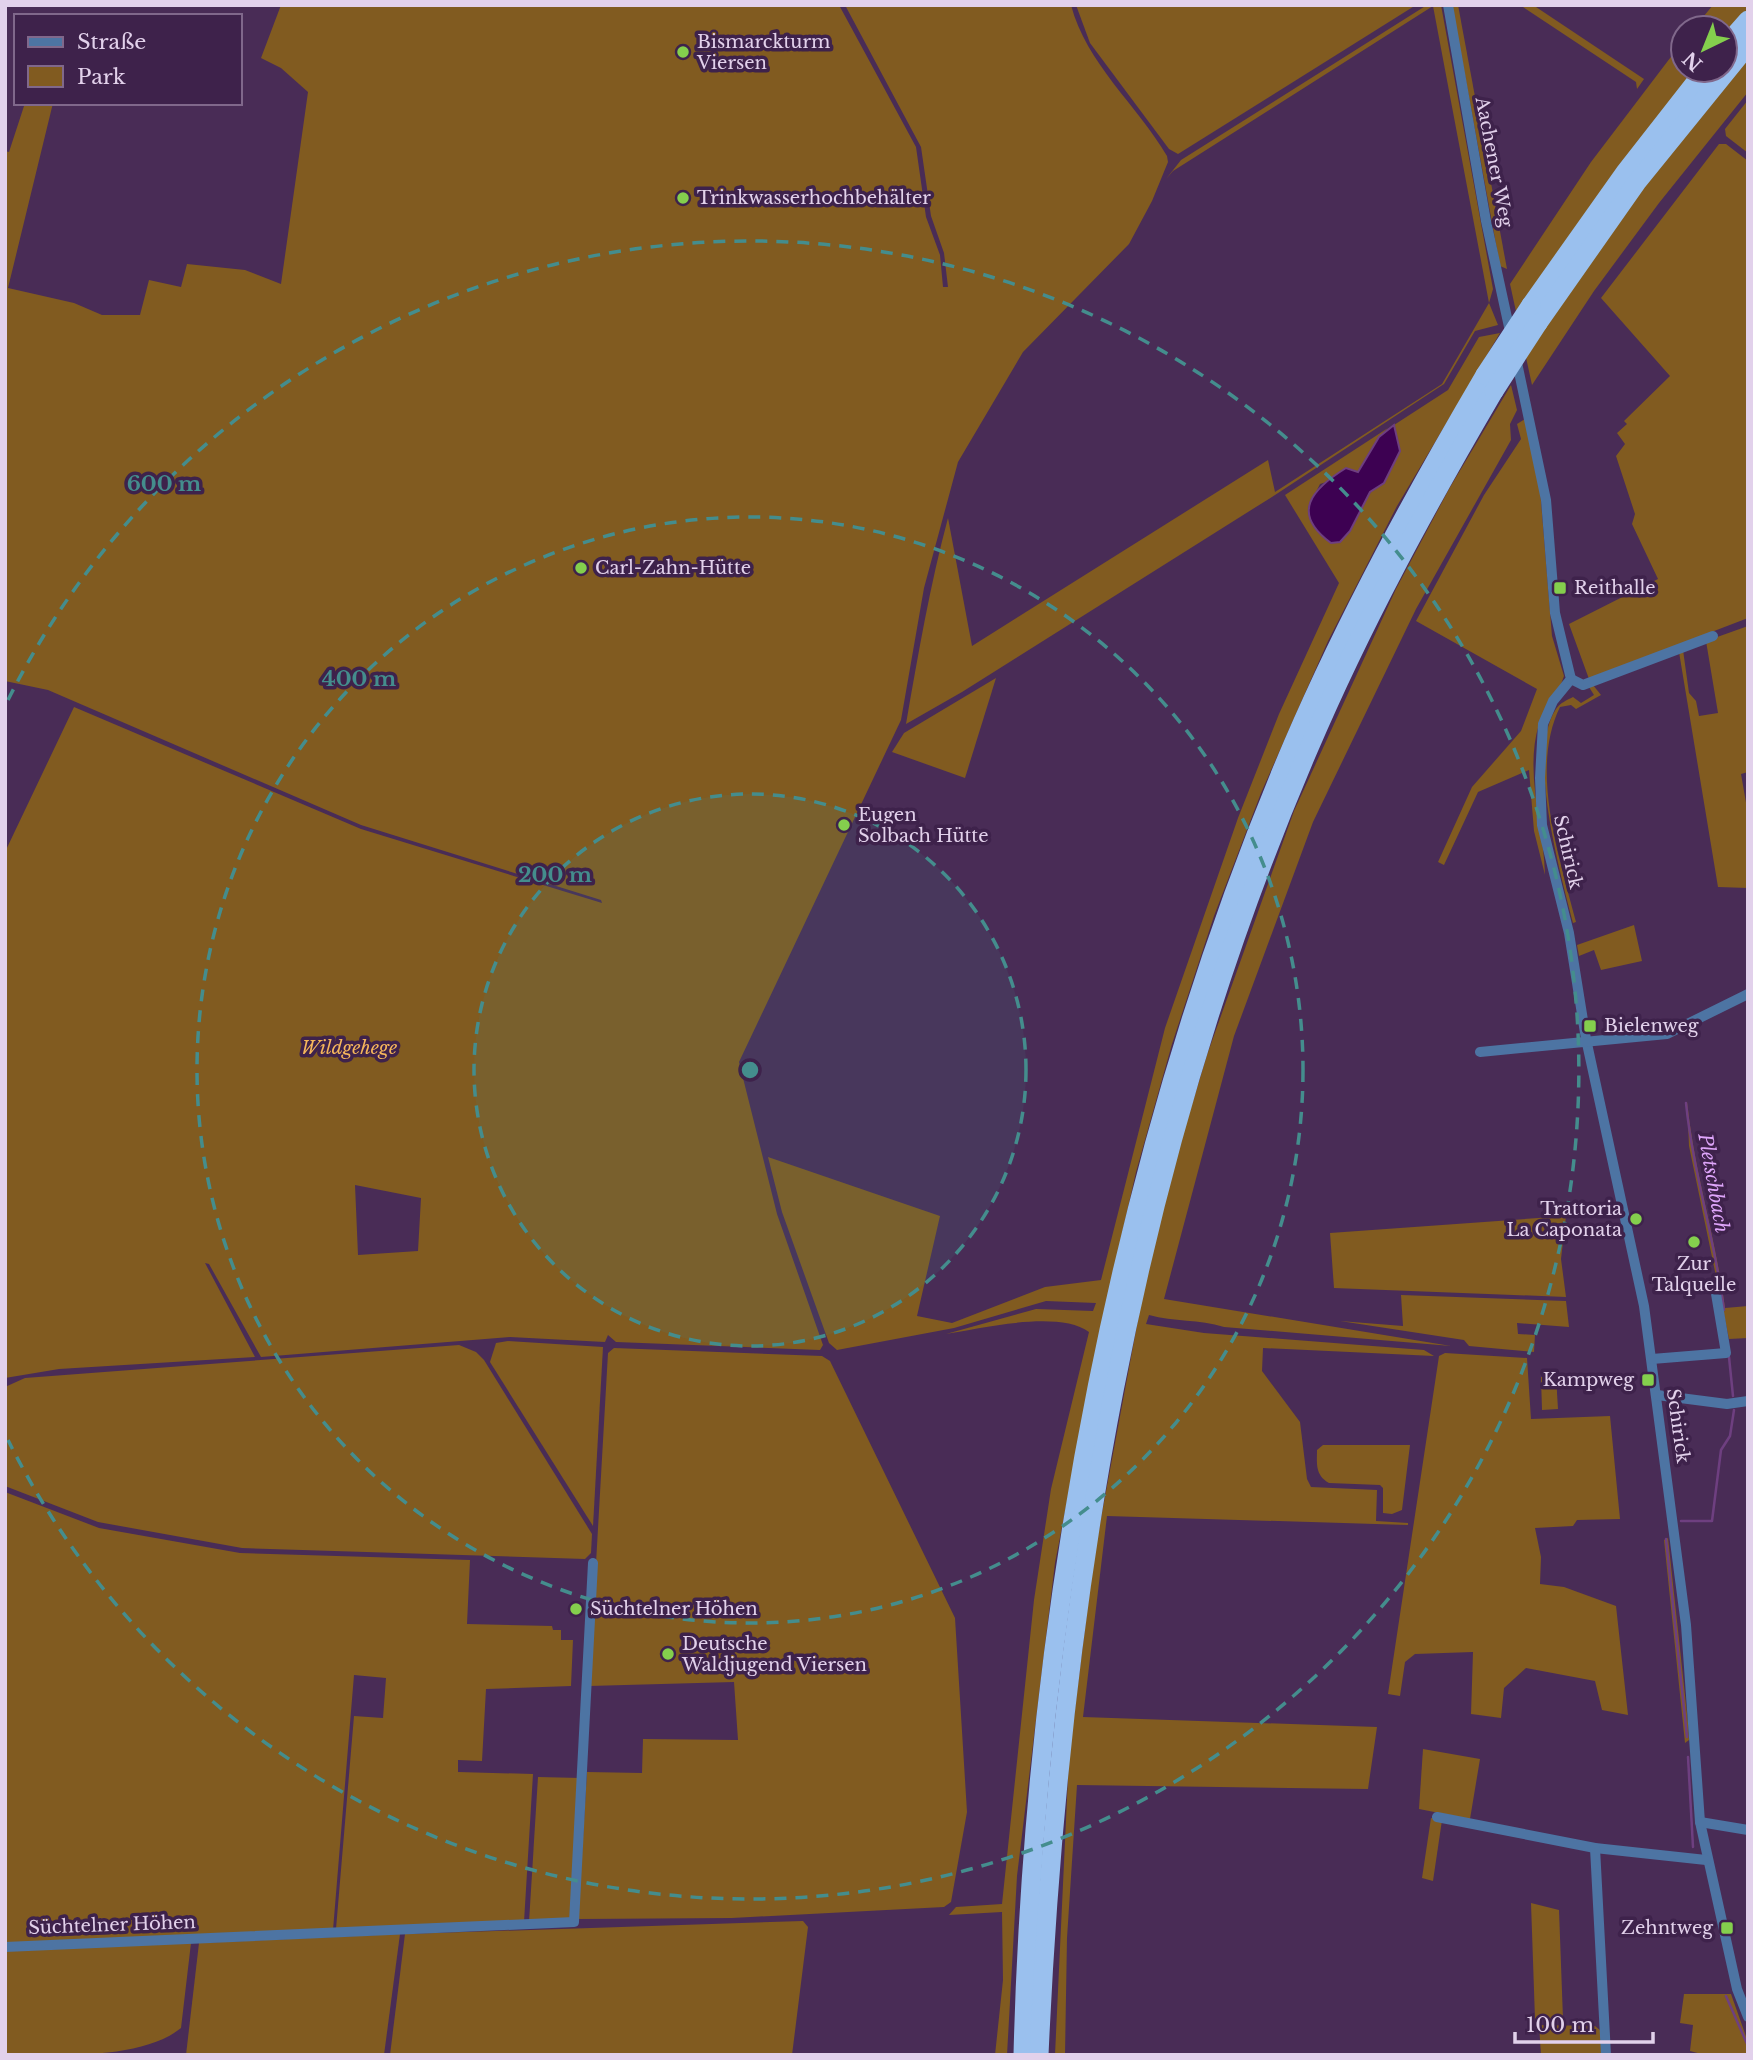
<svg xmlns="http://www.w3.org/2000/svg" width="1753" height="2060" font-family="'Libre Baskerville',serif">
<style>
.green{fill:#815b20;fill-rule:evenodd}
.water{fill:#3d0152;stroke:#6e3f80;stroke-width:2}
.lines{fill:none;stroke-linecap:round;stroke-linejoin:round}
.stream{stroke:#6e3f80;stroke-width:2.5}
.minor{stroke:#4d74a3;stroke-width:10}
.motorway{stroke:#9ac0ee;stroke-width:19}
.motorway-bridge{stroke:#9ac0ee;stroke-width:19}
.ring{fill:none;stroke:#448d8d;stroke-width:3.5;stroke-dasharray:12 9}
.poi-dot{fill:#84cf4d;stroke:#3e224b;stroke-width:2.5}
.labels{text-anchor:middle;stroke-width:7;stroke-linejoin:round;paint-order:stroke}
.poi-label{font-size:18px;fill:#e2d1eb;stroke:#3e224b;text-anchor:start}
.street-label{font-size:18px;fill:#e2d1eb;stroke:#3e224b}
.park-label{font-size:18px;font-style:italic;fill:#f6b75b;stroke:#3e224b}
.water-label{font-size:19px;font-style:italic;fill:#dea5fa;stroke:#3e224b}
.centre{fill:#448d8d;stroke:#3e224b;stroke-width:3.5}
.ring-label{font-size:21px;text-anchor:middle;font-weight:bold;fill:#448d8d;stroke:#3e224b;stroke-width:7;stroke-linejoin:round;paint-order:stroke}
</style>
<rect width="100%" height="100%" fill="#492c56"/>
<g class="green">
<path d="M 281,5 L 839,5 L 916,147 L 926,217 L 940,255 L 943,287 L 948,287 L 944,253 L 931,216 L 921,147 L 845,5 L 1071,5 C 1086,63 1137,105 1167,156 L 1168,162 L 1152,201 L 1129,244 L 1023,352 L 958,462 L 924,588 L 901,720 L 739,1062 L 777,1214 L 823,1345 L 820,1350 L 616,1342 L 608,1335 L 605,1342 L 510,1337 L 261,1357 L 209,1264 L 205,1263 L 255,1357 L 59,1369 L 5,1378 L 5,852 L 74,707 L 361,829 L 602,903 L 601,900 L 361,825 L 48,690 L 5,681 L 5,151 L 9,152 L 25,103 L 53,103 L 8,288 L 74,303 L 102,315 L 140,315 L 149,280 L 181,287 L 187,264 L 245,270 L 281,284 L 308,92 L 281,68 L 261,58 ZM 355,1185 L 421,1198 L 418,1251 L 358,1255 Z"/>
<path d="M 1076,5 L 1416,5 L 1178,154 L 1169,149 L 1090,43 Z"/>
<path d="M 1427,5 L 1441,5 L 1493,289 L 1489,303 L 1498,325 L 1475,331 L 1444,384 L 1275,495 L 962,692 L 906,724 C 918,655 930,585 948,518 L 972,646 L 1268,460 L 1275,492 L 1442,384 L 1489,303 L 1433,6 L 1173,171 L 1166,179 L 1181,160 Z"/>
<path d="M 1452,5 L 1458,5 L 1507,269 L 1500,266 Z"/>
<path d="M 1520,5 L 1533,5 L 1644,79 L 1637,89 L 1636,82 Z"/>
<path d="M 1713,5 L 1748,5 L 1748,92 L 1659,203 L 1594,291 L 1532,385 L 1510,284 L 1591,162 L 1683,41 L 1683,70 L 1725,70 L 1725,28 L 1694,28 Z"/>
<path d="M 1748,100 L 1748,153 L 1726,136 L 1725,129 Z"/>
<path d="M 1719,144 L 1726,144 L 1748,161 L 1748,618 L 1589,679 L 1569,624 L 1658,579 L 1632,524 L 1635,514 L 1616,456 L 1625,444 L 1617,433 L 1627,424 L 1624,421 L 1670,376 L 1601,298 Z"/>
<path d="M 1500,333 L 1397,506 L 1328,641 L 1261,793 L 1214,916 L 1172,1044 L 1136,1172 L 1100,1331 L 1055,1563 L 1017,1876 L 1007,2055 L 995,2055 L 1003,1980 L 1002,1912 L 949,1915 L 956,1907 L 1002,1904 L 1034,1600 L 1051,1489 L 1089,1332 C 1059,1310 982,1328 946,1334 L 1036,1309 L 1093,1311 L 1096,1303 L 1046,1301 L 954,1328 L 837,1350 L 829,1343 L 782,1212 L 768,1157 L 940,1216 L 917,1316 L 952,1323 L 1045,1287 L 1101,1280 L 1165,1028 L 1238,818 L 1279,714 L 1339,583 L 1285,495 L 1388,428 L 1379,437 L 1358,472 L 1320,484 L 1308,508 L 1350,530 C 1356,519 1362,501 1371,492 C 1396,467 1402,460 1394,425 L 1448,390 L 1479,337 Z"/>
<path d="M 1511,385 L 1517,410 L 1510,424 L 1511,440 L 1416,609 L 1313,822 L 1234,1036 L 1164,1299 L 1451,1346 L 1224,1327 C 1199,1319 1174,1322 1149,1315 L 1146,1324 L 1204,1333 L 1424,1350 L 1434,1356 L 1263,1348 L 1262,1371 L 1300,1422 L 1307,1479 L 1311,1487 L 1377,1490 L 1376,1521 L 1408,1523 L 1408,1525 L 1107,1516 L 1083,1717 L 1377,1727 L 1368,1789 L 1077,1785 L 1067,1938 L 1065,2055 L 1055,2055 L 1069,1756 L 1094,1556 L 1156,1223 L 1207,1055 L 1294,811 L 1396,589 L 1449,489 Z"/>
<path d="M 1525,419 L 1540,489 L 1552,636 L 1564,676 C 1559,693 1545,707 1539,724 C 1524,773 1544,825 1545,875 L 1534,831 L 1529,770 L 1478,792 L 1444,865 L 1438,862 L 1472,787 L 1521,731 L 1537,689 L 1416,621 L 1484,495 L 1521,439 L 1517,424 Z"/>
<path d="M 1748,626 L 1748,772 L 1741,774 L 1748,814 L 1748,888 L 1718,887 L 1679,652 L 1683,650 L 1689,693 L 1696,701 L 1699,716 L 1718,713 L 1706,641 Z"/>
<path d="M 996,678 L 965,778 L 892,752 L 904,733 Z"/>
<path d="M 1593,685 L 1601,695 L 1576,709 L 1571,705 L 1560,707 C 1529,770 1560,859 1576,922 L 1573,923 C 1561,875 1526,753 1556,709 C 1560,703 1567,700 1573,697 L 1581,703 L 1594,695 L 1589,687 Z"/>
<path d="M 1634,925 L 1642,961 L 1601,970 L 1594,950 L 1579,956 L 1577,945 Z"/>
<path d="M 1687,1101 C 1694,1172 1716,1238 1725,1308 L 1748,1306 L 1748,1338 L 1729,1339 L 1689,1146 Z"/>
<path d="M 1566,1216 L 1561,1259 L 1566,1297 L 1334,1288 L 1330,1233 Z"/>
<path d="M 1401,1295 L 1566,1301 L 1569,1327 L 1517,1323 L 1518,1334 L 1535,1335 L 1534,1352 L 1469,1346 L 1464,1340 L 1340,1321 L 1403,1326 Z"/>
<path d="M 508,1341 L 603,1347 L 593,1526 L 490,1362 L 496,1343 Z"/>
<path d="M 459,1345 L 476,1352 L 484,1360 L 592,1534 L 591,1553 L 585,1559 L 242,1548 L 98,1522 L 5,1486 L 5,1387 L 25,1378 Z"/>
<path d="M 614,1348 L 822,1356 L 830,1361 L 955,1618 L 967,1812 L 951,1902 L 944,1907 L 732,1918 L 578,1919 L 587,1772 L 642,1773 L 643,1739 L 738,1740 L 734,1682 L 589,1686 L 608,1353 Z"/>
<path d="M 1445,1353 L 1527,1358 L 1531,1419 L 1610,1416 L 1620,1519 L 1577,1520 L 1573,1526 L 1535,1528 L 1541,1557 L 1540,1584 L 1564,1587 L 1616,1606 L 1628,1715 L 1602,1710 L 1595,1681 L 1526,1668 L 1504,1688 L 1501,1718 L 1471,1714 L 1473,1652 L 1415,1654 L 1405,1662 L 1400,1696 L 1388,1694 L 1439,1356 Z"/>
<path d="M 1556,1376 L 1558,1409 L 1542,1410 L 1541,1377 Z"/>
<path d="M 1323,1445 L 1410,1445 L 1402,1510 L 1392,1514 L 1383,1513 L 1383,1488 L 1380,1485 L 1329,1483 C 1315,1475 1317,1464 1317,1450 Z"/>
<path d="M 5,1492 L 99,1528 L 240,1553 L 470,1560 L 467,1624 L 552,1626 L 553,1630 L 561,1630 L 561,1640 L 573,1640 L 571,1686 L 486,1689 L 482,1761 L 458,1760 L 458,1772 L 533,1774 L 524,1922 L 336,1929 L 354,1716 L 383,1718 L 386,1678 L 354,1675 L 333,1930 L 5,1943 Z"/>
<path d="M 1668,1538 L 1688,1723 L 1689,1740 L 1685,1743 L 1664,1540 Z"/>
<path d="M 1423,1749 L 1480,1759 L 1470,1819 L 1419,1809 Z"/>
<path d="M 538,1777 L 581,1778 L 573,1914 L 568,1920 L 529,1922 Z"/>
<path d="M 1431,1818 L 1442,1820 L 1433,1881 L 1422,1878 Z"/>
<path d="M 1531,1903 L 1559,1910 L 1563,2019 L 1535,2019 Z"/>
<path d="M 803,1921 L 808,1927 L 792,2055 L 390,2055 L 405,1934 Z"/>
<path d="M 400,1934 L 384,2055 L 186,2055 L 199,1943 Z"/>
<path d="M 191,1943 L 181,2028 C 142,2060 57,2055 5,2055 L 5,1950 Z"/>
<path d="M 1684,1994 L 1731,1994 L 1748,2042 L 1748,2055 L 1705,2055 L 1690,2051 L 1693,2025 L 1680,2023 Z"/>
<path d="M 1539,2025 L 1595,2026 L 1601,2031 L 1603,2055 L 1541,2055 Z"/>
</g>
<path class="water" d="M 1394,425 L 1400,451 L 1384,483 L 1370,492 L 1350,531 L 1340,542 L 1331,543 C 1290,513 1312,489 1346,468 L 1358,472 L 1379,437 Z"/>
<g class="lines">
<g class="stream">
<path d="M 1686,1103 C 1693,1173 1715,1240 1724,1310"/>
<path d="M 1729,1357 L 1733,1396"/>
<path d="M 1681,1521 L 1712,1521 L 1721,1450 L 1730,1436 L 1734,1410"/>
<path d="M 1666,1539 L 1687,1737"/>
<path d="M 1688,1757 L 1693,1847"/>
<path d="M 1726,1996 L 1748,2046"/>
</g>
<g class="minor">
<path d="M 1448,5 L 1486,221 L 1511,336"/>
<path d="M 1516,358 L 1546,500 L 1555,613 L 1571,679 L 1553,701 L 1543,724 L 1540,778 L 1542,825 L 1569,933 L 1586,1039 L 1644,1306 L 1686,1625 L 1700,1822 L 1737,1989 L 1748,2017"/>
<path d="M 1571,679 L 1583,685 L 1713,636"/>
<path d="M 1480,1052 L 1667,1034 L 1748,994"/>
<path d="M 1652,1359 L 1726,1353 L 1715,1288"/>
<path d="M 1657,1395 L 1727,1404 L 1748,1401"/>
<path d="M 1437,1817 L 1595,1848 L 1706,1860"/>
<path d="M 1700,1822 L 1748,1830"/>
<path d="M 1595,1848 L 1606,2055"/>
<path d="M 5,1947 L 574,1922 L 593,1563"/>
</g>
<g class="motorway">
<path d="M 1725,46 L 1748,20"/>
<path d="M 1531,305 L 1626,171 L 1705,70"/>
<path d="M 1538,323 L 1637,182 L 1748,45"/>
<path d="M 1023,2055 C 1034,1615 1120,1149 1293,744 C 1348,616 1415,494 1485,375"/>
<path d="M 1039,2055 C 1059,1606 1130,1163 1309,748 C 1362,624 1426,507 1494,391"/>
</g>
<g class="motorway-bridge">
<path d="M 1485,375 L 1531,305"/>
<path d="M 1494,391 L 1538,323"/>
</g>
</g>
<circle cx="750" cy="1070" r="276" fill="#448d8d" fill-opacity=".12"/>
<g class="ring">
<circle cx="750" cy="1070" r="276"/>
<circle cx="750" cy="1070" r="553"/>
<path d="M8 700A829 829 0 1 1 8 1440"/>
</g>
<g class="poi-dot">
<circle cx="683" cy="52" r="7"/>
<circle cx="683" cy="198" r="7"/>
<circle cx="581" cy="568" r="7"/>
<rect x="1553" y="581" width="14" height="14" rx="3.5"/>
<circle cx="844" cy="825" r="7"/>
<rect x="1583" y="1019" width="14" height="14" rx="3.5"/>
<circle cx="1636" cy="1219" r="7"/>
<circle cx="1694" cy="1242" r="7"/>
<rect x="1641" y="1373" width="14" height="14" rx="3.5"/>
<circle cx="576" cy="1609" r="7"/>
<circle cx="668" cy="1654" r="7"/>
<rect x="1720" y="1921" width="14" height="14" rx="3.5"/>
</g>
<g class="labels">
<g class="poi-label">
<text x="697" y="48">Bismarckturm<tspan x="697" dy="21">Viersen</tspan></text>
<text x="697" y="204">Trinkwasserhochbehälter</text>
<text x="595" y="574">Carl-Zahn-Hütte</text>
<text x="1574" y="594">Reithalle</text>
<text x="858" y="821">Eugen<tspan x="858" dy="21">Solbach Hütte</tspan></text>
<text x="1604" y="1032">Bielenweg</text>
<text x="1622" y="1215" text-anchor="end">Trattoria<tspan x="1622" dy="21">La Caponata</tspan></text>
<text x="1694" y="1270" text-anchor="middle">Zur<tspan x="1694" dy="21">Talquelle</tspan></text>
<text x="1634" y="1386" text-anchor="end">Kampweg</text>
<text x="590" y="1615">Süchtelner Höhen</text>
<text x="682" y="1650">Deutsche<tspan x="682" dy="21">Waldjugend Viersen</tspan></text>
<text x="1713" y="1934" text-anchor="end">Zehntweg</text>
</g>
<g class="street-label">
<text transform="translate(1494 162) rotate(79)" y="6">Aachener Weg</text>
<text transform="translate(1568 852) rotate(77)" y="6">Schirick</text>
<text transform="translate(1678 1426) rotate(82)" y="6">Schirick</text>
<text transform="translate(112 1925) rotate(-2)" y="6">Süchtelner Höhen</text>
</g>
<g class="park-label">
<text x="349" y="1054">Wildgehege</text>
</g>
<g class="water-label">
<text transform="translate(1714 1183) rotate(80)" y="7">Pletschbach</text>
</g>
</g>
<circle cx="750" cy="1070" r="10" class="centre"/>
<g class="ring-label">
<text x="164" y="491">600 m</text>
<text x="359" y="686">400 m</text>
<text x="555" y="882">200 m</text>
</g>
<rect width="1753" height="2060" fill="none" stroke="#e2d1eb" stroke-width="14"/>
<rect x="14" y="14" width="228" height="91" fill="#3e224b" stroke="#80688b" stroke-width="2"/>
<rect x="28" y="37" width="35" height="10" fill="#4d74a3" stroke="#80688b" stroke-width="2"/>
<text x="77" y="49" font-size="21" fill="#e2d1eb">Straße</text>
<rect x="28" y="66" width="35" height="21" fill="#815b20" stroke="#80688b" stroke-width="2"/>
<text x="77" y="84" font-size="21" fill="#e2d1eb">Park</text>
<g transform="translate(1704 49) rotate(223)"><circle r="33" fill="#3e224b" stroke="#80688b" stroke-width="2"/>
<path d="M0-5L12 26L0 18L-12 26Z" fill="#84cf4d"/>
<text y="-10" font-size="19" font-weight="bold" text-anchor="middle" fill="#e2d1eb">N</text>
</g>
<path d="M1515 2032v10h138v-10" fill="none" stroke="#e2d1eb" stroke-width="3.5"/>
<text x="1526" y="2032" font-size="21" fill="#e2d1eb" stroke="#3e224b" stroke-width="5" paint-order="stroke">100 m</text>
</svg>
